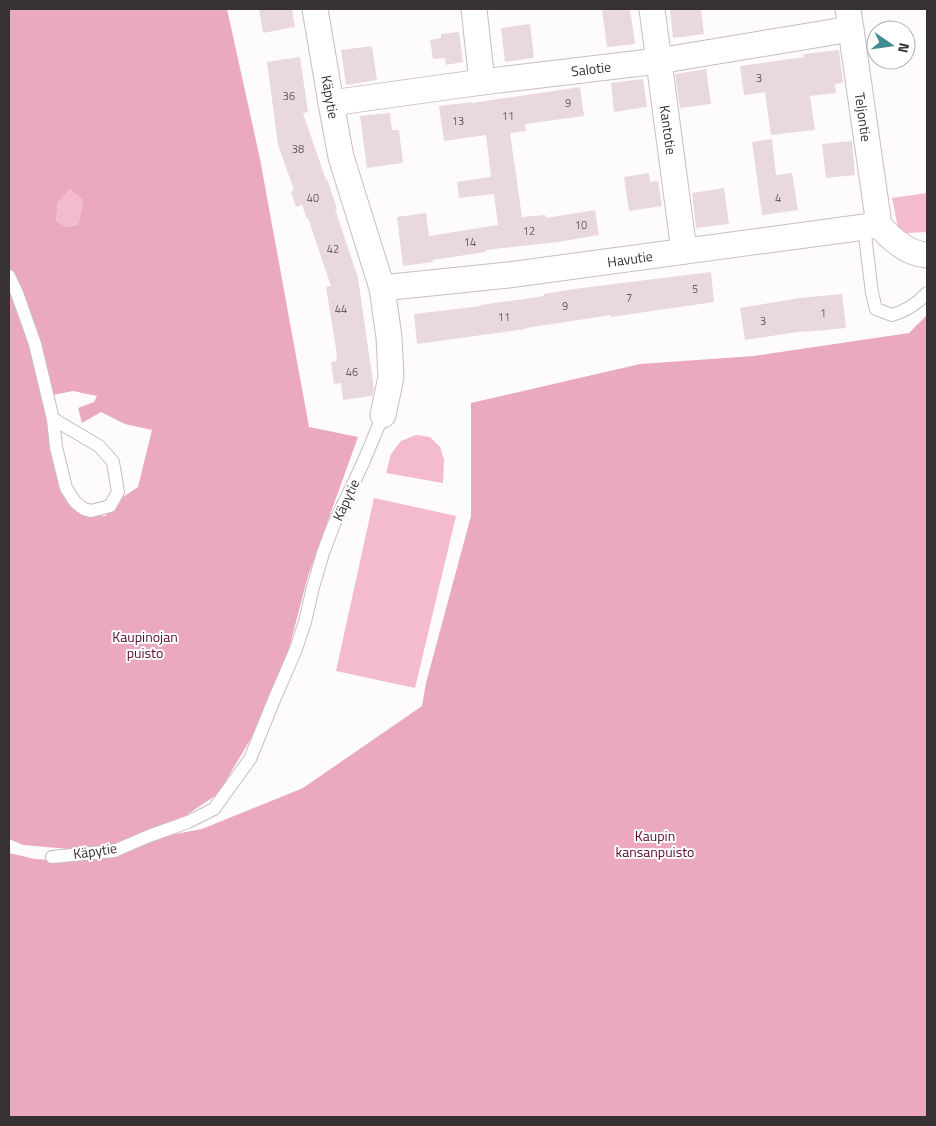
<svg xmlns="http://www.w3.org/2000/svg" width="936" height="1126" font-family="'Titillium Web',sans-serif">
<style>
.green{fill:#f4bacd}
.forest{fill:#eba9bf;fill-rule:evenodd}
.building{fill:#e9d9de}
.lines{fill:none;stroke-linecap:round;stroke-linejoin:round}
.service-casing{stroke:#cbbbc0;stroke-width:14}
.minor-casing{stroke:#cbbbc0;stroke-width:27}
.service{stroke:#fff;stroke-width:12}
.minor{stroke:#fff;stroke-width:25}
.labels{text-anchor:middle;stroke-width:4;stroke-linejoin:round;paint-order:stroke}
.number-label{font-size:11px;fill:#645b5d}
.street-label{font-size:14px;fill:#373132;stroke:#fff}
.park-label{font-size:14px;fill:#56092f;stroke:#fff}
</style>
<rect width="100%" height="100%" fill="#fefbfc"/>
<g class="green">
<path d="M 70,189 L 83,200 L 78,225 L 66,227 L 56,221 L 58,201 Z"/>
<path d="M 927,193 L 927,232 L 907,233 L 900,231 L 897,223 L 892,198 Z"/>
<path d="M 416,435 L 430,437 L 440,447 L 444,460 L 443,483 L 386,473 L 391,454 L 401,441 Z"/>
<path d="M 374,498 L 456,516 L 415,688 L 336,671 Z"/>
</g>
<g class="forest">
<path d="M 9,9 L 227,9 L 260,159 L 309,427 L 358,437 L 308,576 L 287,656 L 256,730 L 218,794 L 182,818 L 128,841 L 93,849 L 69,849 L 23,845 L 9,839 L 9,290 L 28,335 L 54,454 L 56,474 L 81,514 L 105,516 L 120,499 L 138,487 L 152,430 L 125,424 L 101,412 L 82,423 L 78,408 L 94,402 L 97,396 L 73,391 L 53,395 L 38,332 L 9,266 ZM 70,189 L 83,200 L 78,225 L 66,227 L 56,221 L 58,202 Z"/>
<path d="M 927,315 L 927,1117 L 9,1117 L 9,853 L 35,859 L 50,860 L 138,847 L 170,835 L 202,829 L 303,788 L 422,706 L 426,683 L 471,516 L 471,403 L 640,364 L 754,356 L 909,333 Z"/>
</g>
<g class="building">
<path d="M 259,9 L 292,9 L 295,27 L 263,33 Z"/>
<path d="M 602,9 L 630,9 L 635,44 L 607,47 Z"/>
<path d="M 670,9 L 701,9 L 704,34 L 673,38 Z"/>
<path d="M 530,24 L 534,58 L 505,62 L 501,28 Z"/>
<path d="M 459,32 L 463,62 L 446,65 L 445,58 L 433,59 L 430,40 L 441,38 L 441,34 Z"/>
<path d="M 372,46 L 377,80 L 346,85 L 341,50 Z"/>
<path d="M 839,50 L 843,83 L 835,84 L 836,93 L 810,96 L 815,130 L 771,135 L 765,92 L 744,95 L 740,66 L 804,57 L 803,54 Z"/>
<path d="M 300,57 L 308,112 L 303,113 L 326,180 L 327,179 L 337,209 L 335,209 L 358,278 L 374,389 L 372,396 L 343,400 L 341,383 L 334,384 L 331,362 L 337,361 L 336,355 L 337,355 L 326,287 L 331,286 L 308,218 L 307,219 L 302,205 L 296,207 L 291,192 L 294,190 L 278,145 L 267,62 Z"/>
<path d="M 706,69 L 711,104 L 680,108 L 675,74 Z"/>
<path d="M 643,79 L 647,107 L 614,112 L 611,83 Z"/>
<path d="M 580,87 L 584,116 L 525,124 L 526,131 L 510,133 L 522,217 L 545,215 L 546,218 L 595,210 L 599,235 L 558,242 L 486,250 L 486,252 L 433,260 L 433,262 L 403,266 L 397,217 L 426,213 L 429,236 L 498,225 L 494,194 L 459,198 L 457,182 L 491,177 L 486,135 L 444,141 L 439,106 L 472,102 L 472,103 Z"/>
<path d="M 390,113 L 392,130 L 399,130 L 403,163 L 367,168 L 360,116 Z"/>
<path d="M 772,139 L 776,175 L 792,173 L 798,210 L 762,215 L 752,142 Z"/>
<path d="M 852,141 L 855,175 L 826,178 L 822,144 Z"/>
<path d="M 649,173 L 650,182 L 658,181 L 662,206 L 629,211 L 624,177 Z"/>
<path d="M 724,188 L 729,224 L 696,228 L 692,193 Z"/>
<path d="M 711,272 L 714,302 L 611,317 L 611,315 L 526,328 L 526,329 L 417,344 L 414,314 L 481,306 L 481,305 L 544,296 L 543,294 L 582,288 Z"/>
<path d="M 842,294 L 846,328 L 804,332 L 804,331 L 745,340 L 740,308 L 800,298 Z"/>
</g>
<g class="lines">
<g class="service-casing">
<g id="service">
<path d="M 864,227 L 872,293 L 876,309 L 892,315 C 906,311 917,304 927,293"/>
<path d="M 9,276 L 17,293 L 35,344 L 53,419 L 56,447 L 66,488 L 75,502 L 84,509 L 91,511 L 110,506 L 118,492 L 113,462 L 99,446 L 53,419"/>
<path d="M 52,857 L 114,851 L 149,836 L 188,822 L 214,809 L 250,759 L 274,700 L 296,649 L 305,622 L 313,587 L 323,553 L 334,524 L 363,463 L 383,415"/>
</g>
</g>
<g class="minor-casing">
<g id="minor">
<path d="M 315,9 L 331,103 L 341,157 L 382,288 L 389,337 L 391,377 L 383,415"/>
<path d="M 474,9 L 482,82"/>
<path d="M 652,9 L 684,251"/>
<path d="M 848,9 L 879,225"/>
<path d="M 331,103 L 482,82 L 658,61 L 851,29"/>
<path d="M 879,225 C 891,239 907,254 927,255"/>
<path d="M 382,288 L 508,275 L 879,225"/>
</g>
</g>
<use href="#service" class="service"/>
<use href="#minor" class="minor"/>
</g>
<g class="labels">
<g class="number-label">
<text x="759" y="82">3</text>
<text x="289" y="100">36</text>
<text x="568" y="107">9</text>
<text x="508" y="120">11</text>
<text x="458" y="125">13</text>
<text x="298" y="153">38</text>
<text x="313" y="202">40</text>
<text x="778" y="202">4</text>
<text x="581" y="229">10</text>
<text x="529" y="235">12</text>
<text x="470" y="246">14</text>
<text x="333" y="253">42</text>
<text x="695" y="293">5</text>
<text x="629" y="302">7</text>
<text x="565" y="310">9</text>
<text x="341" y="313">44</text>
<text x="823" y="317">1</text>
<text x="504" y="321">11</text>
<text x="763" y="325">3</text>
<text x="352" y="376">46</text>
</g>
<g class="street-label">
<text transform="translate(591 69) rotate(-7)" y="5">Salotie</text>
<text transform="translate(330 97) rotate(80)" y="5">Käpytie</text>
<text transform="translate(863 117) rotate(82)" y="5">Teljontie</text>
<text transform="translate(668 130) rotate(82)" y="5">Kantotie</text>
<text transform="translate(630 259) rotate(-8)" y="5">Havutie</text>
<text transform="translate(346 500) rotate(-65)" y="5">Käpytie</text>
<text transform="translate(95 851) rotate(-8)" y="5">Käpytie</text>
</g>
<g class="park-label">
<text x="145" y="642">Kaupinojan<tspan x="145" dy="16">puisto</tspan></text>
<text x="655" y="841">Kaupin<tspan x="655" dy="16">kansanpuisto</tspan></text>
</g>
</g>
<rect width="936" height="1126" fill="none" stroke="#373132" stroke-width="20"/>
<g transform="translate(891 45) rotate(103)"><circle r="24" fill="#ffffff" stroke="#afadad"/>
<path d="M0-4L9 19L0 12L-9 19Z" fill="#448b94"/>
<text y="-8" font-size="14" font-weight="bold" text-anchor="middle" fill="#373132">N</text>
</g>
</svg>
